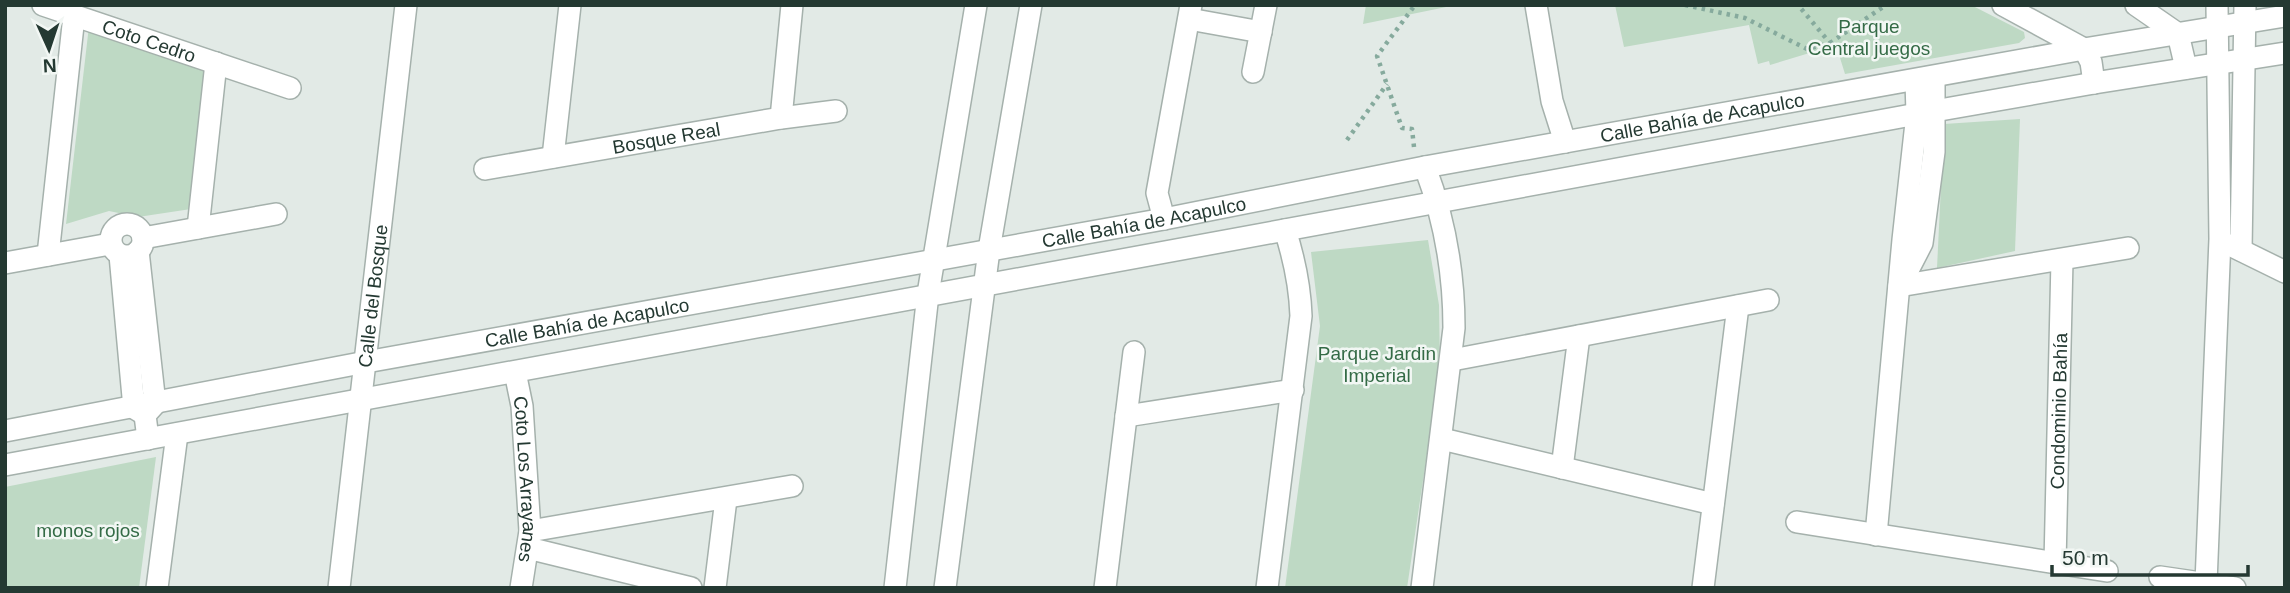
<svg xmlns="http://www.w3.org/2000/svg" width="2290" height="593" font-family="Arial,sans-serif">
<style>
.park{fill:#bed9c4}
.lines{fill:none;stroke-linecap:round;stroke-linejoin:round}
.street-casing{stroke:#a5b1ac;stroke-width:24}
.path{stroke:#86aa9d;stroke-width:4.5;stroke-dasharray:3.5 5;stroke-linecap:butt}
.street{stroke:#fff;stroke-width:21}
.labels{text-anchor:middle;stroke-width:5;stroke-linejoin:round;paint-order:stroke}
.park-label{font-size:19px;fill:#346b46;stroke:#f2f7f4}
.street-label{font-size:19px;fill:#243932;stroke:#f2f7f4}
</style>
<rect width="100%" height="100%" fill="#e2eae6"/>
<g class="park">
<path d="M 1366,5 L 1456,5 L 1363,24 Z"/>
<path d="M 1615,5 L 1971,5 L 2024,32 L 2025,38 L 2019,43 L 1845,74 L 1836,45 L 1770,65 L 1769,61 L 1758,64 L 1749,25 L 1624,47 Z"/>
<path d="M 89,26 L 210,59 L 191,209 L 138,217 L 109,211 L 66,224 Z"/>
<path d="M 2020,119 L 2015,251 L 1937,268 L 1944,124 Z"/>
<path d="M 1428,240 L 1439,305 L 1440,366 L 1407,588 L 1285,588 L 1320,326 L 1311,252 Z"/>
<path d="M 156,457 L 139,588 L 5,588 L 5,487 Z"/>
</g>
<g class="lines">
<g class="street-casing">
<g id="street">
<path id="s1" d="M 43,5 L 290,88"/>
<path d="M 1536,5 L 1552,101 L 1565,142"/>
<path d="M 2003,5 L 2084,49 L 2091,62 L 2094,83"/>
<path d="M 2136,5 L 2178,34 L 2186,68"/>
<path d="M 1189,19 L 1261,32"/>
<path d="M 1253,72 L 1266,5"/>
<path d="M 781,118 L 792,5"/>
<path d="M 553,157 L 570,5"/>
<path id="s2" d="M 485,169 L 781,118 L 836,111"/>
<path d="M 1164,219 L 1157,193 L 1191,5"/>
<circle cx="127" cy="240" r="16"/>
<path d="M 198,228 L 216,63"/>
<path d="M 143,238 L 276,214"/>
<path d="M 2230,245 L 2285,272"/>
<path d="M 2241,250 L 2245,5"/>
<path d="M 138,251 L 155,404 L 145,415 L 148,439"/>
<path d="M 48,255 L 74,16"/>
<path d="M 120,255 L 134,408 L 144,414"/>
<path d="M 5,263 L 110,244"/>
<path d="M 1905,276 L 1922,243 L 1934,152 L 1934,77"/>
<path d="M 1899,286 L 2128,248"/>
<path d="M 1452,360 L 1768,300"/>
<path id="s3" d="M 515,372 L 522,406 L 530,531 L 521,588"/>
<path d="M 1126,416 L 1293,390"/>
<path id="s4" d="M 5,431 L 366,362 L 1164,219 L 1425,167 L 2084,49 L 2285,16"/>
<path d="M 1442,439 L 1713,504"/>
<path d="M 5,465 L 1917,114 L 2094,83 L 2285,53"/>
<path d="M 1562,468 L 1579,336"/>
<path d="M 1797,522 L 2107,571"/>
<path d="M 530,531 L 792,486"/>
<path d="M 1876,535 L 1903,240 L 1917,114 L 1916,81"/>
<path d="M 528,548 L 691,588"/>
<path id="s5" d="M 2055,563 L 2062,260"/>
<path d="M 2160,577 L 2235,588"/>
<path d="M 2206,583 L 2220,239 L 2217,5"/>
<path d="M 157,588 L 177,434"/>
<path id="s6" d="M 339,588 L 406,5"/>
<path d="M 715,588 L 726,499"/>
<path d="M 895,588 L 928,294 L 976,5"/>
<path d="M 945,588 L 989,250 L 1031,5"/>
<path d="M 1105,588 L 1134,352"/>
<path d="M 1267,588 L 1301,316 C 1300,286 1294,258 1285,230"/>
<path d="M 1422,588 L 1454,328 C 1454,271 1445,220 1425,167"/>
<path d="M 1703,588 L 1738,306"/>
</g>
</g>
<g class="path">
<path d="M 1685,5 L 1745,18 L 1807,49 L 1830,43 L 1798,5"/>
<path d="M 1830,43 L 1886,5"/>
<path d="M 1347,140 L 1387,84"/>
<path d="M 1414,147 L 1412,129 L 1402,128 L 1377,56 L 1415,5"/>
</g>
<use href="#street" class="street"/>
</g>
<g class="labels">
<g class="park-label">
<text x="1869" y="33">Parque<tspan x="1869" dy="22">Central juegos</tspan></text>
<text x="1377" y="360">Parque Jardin<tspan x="1377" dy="22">Imperial</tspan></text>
<text x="88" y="537">monos rojos</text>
</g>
<g class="street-label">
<text dy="7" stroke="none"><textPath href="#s1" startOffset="112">Coto Cedro</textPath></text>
<text dy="7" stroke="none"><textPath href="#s4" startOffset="1726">Calle Bahía de Acapulco</textPath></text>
<text dy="7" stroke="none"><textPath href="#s2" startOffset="184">Bosque Real</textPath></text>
<text dy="7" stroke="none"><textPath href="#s4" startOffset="1158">Calle Bahía de Acapulco</textPath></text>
<text dy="7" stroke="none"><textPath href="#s6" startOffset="294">Calle del Bosque</textPath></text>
<text dy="7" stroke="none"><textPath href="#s4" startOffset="592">Calle Bahía de Acapulco</textPath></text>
<text dy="7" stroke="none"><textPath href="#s5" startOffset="152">Condominio Bahía</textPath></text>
<text dy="7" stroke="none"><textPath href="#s3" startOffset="108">Coto Los Arrayanes</textPath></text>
</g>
</g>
<rect width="2290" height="593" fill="none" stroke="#243932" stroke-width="14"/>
<g transform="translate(49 49) rotate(177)" stroke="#f2f7f4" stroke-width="5" paint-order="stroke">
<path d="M0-5L12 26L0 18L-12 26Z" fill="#243932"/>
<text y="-10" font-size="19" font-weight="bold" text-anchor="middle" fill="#243932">N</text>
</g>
<path d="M2052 565v10h196v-10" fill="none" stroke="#243932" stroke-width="3.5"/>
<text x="2062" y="565" font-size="21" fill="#243932" stroke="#f2f7f4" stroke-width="5" paint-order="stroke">50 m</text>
</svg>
